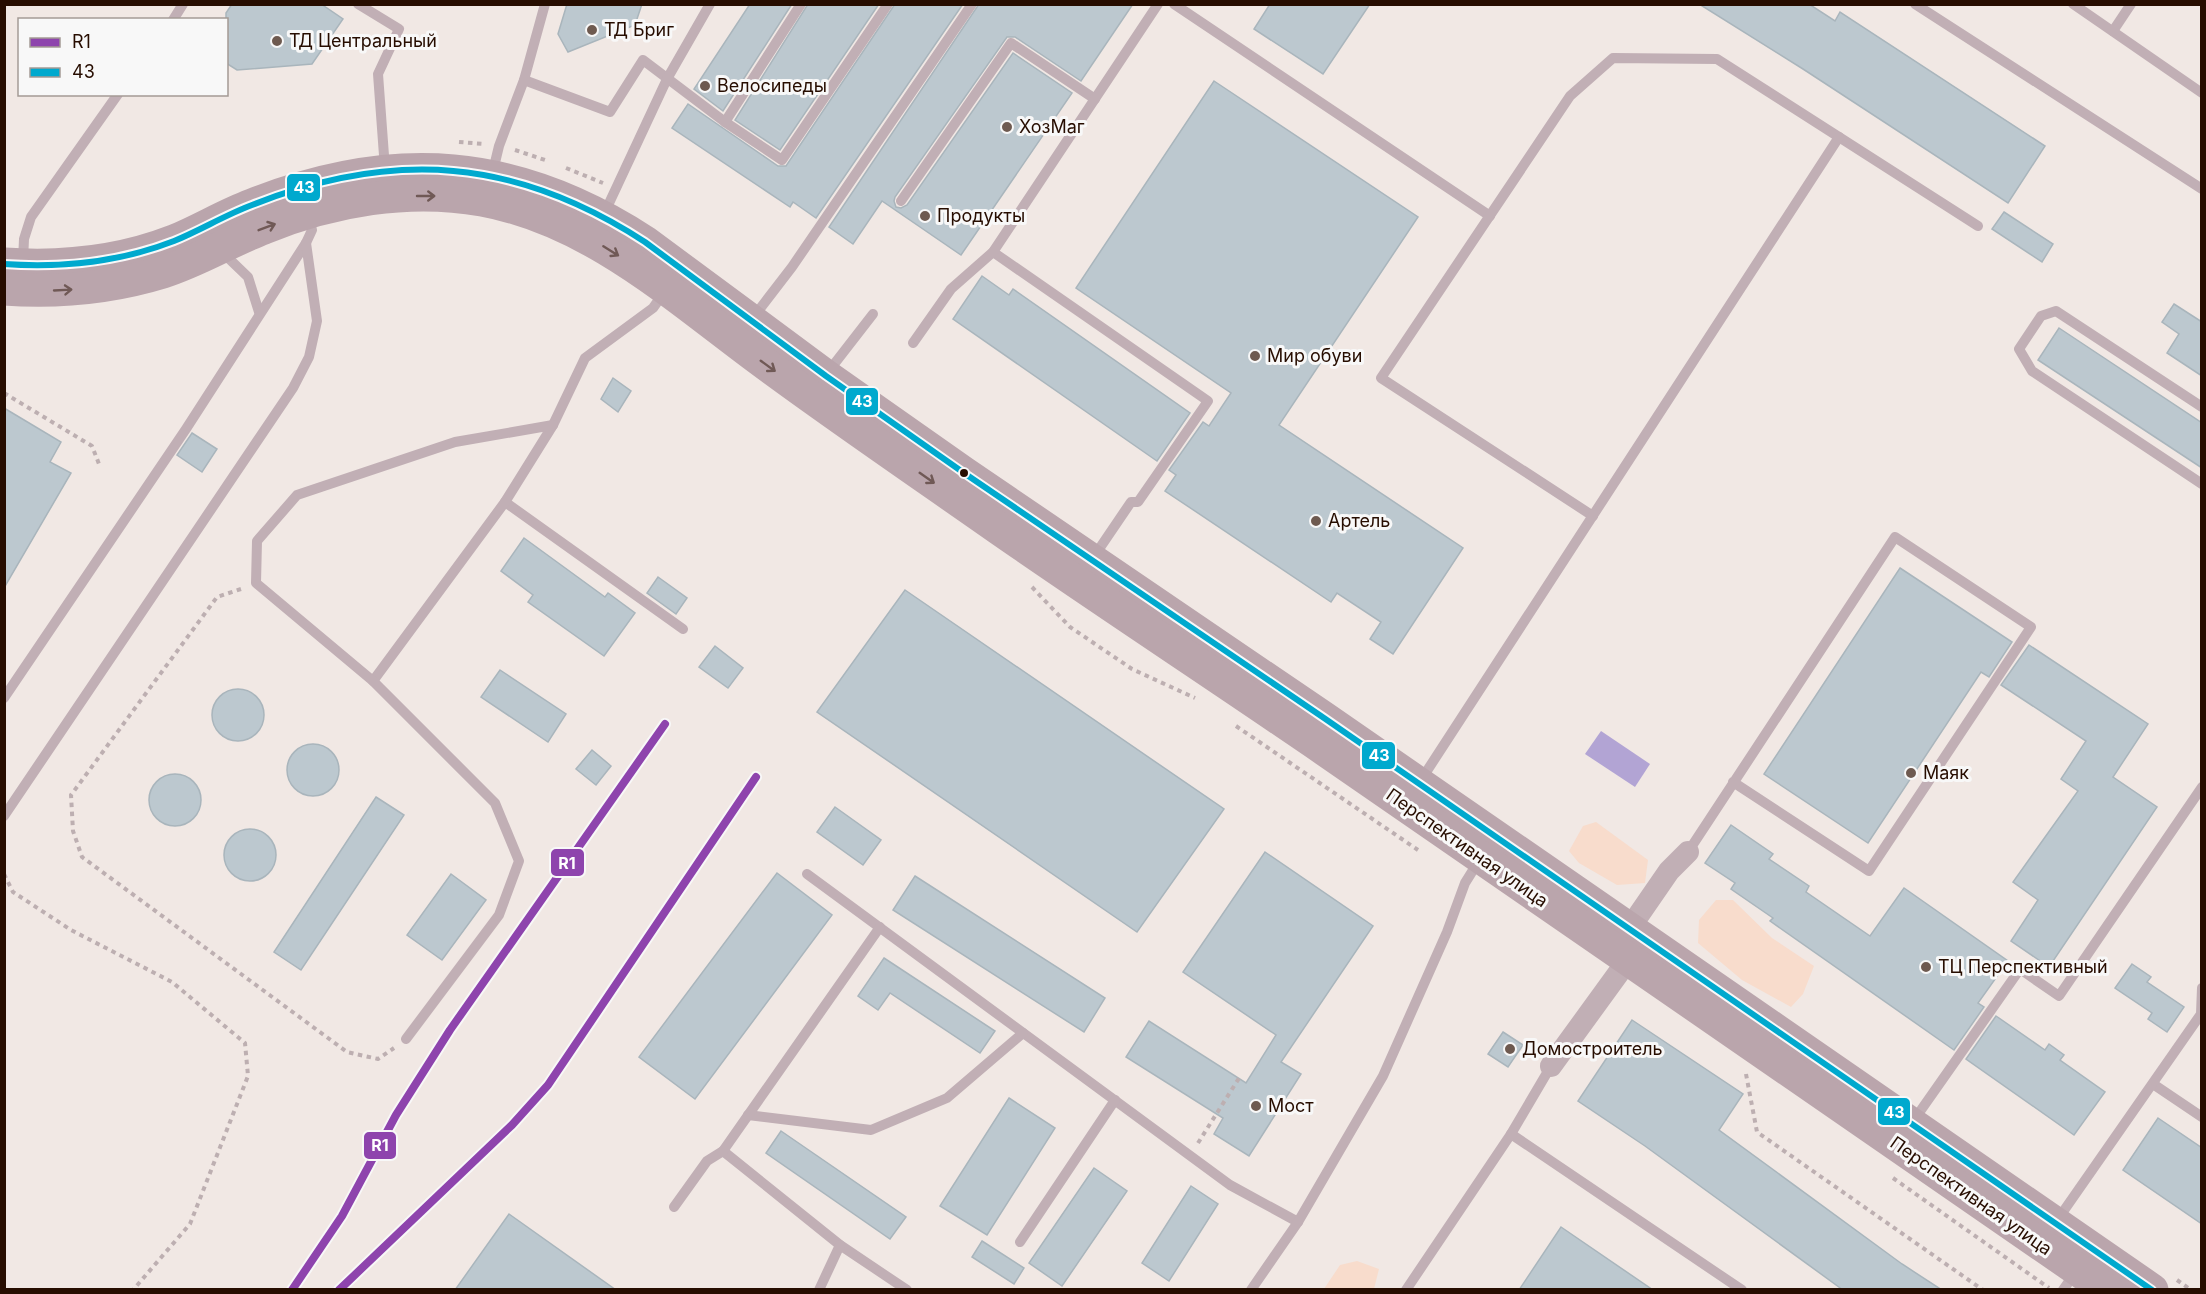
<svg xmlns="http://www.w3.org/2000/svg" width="2206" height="1294" font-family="Inter,sans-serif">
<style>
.green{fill:#f8dccc}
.water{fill:#b2a4d4}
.building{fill:#bcc8cf;stroke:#a9b5bc;stroke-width:1.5}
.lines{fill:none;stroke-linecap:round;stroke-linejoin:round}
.path{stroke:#bdafb1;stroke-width:4;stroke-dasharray:4.5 4.5;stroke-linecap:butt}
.service{stroke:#c1afb5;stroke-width:10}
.minor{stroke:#c1afb5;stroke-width:22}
.primary{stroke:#baa5ac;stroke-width:33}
.bus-1-casing{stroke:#f8f8f8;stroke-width:10}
.bus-1{stroke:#00a9ce;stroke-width:6}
.rail-1-casing{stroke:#f8f8f8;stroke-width:12}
.rail-1{stroke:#8e44ad;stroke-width:8}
.oneway{stroke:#705956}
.poi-dot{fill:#6e5a50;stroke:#f8f8f8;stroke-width:2}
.bus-dot{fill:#270d00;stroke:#f8f8f8;stroke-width:2}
.labels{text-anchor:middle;stroke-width:6;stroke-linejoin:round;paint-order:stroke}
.poi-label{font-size:18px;fill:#270d00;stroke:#f8f8f8;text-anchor:start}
.street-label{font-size:18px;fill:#270d00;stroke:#f8f8f8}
.line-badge{stroke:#f8f8f8;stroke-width:2}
.badge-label{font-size:16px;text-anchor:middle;font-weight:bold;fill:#fff}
</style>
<rect width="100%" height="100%" fill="#f1e8e4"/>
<g class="green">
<path d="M 1596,822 L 1648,860 L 1645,883 L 1617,885 L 1579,863 L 1569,851 L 1583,826 Z"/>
<path d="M 1716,900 L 1733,900 L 1772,938 L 1814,966 L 1803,994 L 1791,1007 L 1742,980 L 1698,943 L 1699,920 Z"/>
<path d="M 1357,1261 L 1379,1269 L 1374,1289 L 1324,1289 L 1340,1265 Z"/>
</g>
<path class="water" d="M 1601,731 L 1650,764 L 1635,787 L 1585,754 Z"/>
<g class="building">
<path d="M 232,4 L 321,4 L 343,19 L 312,64 L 237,70 L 226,63 L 226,13 Z"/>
<path d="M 567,4 L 642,4 L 635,25 L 568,52 L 558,34 Z"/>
<path d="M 750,4 L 792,4 L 723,111 L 694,89 Z"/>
<path d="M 808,4 L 879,4 L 780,150 L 735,120 Z"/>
<path d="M 895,4 L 963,4 L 816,218 L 793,202 L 790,207 L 672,128 L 688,104 L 778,166 L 786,166 Z"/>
<path d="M 979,4 L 1133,4 L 1081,81 L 1015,37 L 1007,37 L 895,197 L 894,201 L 896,207 L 901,208 L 907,205 L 1013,53 L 1072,93 L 961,255 L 882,201 L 853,244 L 829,227 Z"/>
<path d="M 1270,4 L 1370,4 L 1323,74 L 1254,29 Z"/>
<path d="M 1699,4 L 1809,4 L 1835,21 L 1840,12 L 2045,146 L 2008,203 L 1803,69 Z"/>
<path d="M 1214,81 L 1418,217 L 1279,425 L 1463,548 L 1393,654 L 1370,639 L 1381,622 L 1337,593 L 1331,602 L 1165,491 L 1176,475 L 1169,470 L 1203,422 L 1209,426 L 1231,393 L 1076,288 Z"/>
<path d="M 2004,212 L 2053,244 L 2042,262 L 1992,229 Z"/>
<path d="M 982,276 L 1009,295 L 1013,289 L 1190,413 L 1157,461 L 953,319 Z"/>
<path d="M 2174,304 L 2202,322 L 2202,376 L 2167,353 L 2179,334 L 2162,322 Z"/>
<path d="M 2059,328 L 2202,423 L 2202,468 L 2038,360 Z"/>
<path d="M 613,378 L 631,391 L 618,412 L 601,399 Z"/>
<path d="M 4,408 L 61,442 L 50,462 L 71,473 L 4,588 Z"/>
<path d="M 192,433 L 217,449 L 202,472 L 177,455 Z"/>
<path d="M 524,538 L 605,597 L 608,593 L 635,613 L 604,656 L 528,602 L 533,595 L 501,571 Z"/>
<path d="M 1900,568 L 2012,642 L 1989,677 L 1981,672 L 1868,843 L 1764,774 Z"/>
<path d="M 658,577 L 687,598 L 676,614 L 647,593 Z"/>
<path d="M 905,590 L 1224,809 L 1137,932 L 817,712 Z"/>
<path d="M 2029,645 L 2148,724 L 2113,777 L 2157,807 L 2049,967 L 2011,941 L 2038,900 L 2013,882 L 2078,791 L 2061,779 L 2086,741 L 2001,685 Z"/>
<path d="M 715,646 L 743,668 L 728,688 L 699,667 Z"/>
<path d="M 500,670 L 566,714 L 548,742 L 481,697 Z"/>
<circle cx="238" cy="715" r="26"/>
<circle cx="313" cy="770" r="26"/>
<path d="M 592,750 L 611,766 L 596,785 L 576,769 Z"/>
<circle cx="175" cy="800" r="26"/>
<path d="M 376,797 L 404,815 L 301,970 L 274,952 Z"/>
<path d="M 835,807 L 881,840 L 863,865 L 817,832 Z"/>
<path d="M 1731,825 L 1773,854 L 1769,859 L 1809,886 L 1806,892 L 1870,936 L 1904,888 L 2008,961 L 1978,1003 L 1984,1007 L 1954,1050 L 1770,921 L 1773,918 L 1731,889 L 1735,883 L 1705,863 Z"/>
<circle cx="250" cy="855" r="26"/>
<path d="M 1265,852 L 1373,926 L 1281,1062 L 1301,1074 L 1249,1156 L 1214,1134 L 1223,1118 L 1126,1057 L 1149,1021 L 1246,1083 L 1276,1035 L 1183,972 Z"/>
<path d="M 777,873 L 832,915 L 695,1099 L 639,1057 Z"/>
<path d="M 451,874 L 486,900 L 442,960 L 407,935 Z"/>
<path d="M 915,876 L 1105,998 L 1084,1032 L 893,910 Z"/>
<path d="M 884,958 L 995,1031 L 980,1053 L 890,993 L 878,1010 L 858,996 Z"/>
<path d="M 2132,964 L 2151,977 L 2147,982 L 2184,1007 L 2167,1032 L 2148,1019 L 2152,1013 L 2115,988 Z"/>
<path d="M 1996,1016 L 2045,1050 L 2049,1044 L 2064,1055 L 2060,1060 L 2105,1092 L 2074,1135 L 1966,1059 Z"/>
<path d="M 1632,1020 L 1743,1094 L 1719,1130 L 1902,1264 L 1942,1290 L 1843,1290 L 1645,1146 L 1578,1101 Z"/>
<path d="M 1503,1032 L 1523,1045 L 1508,1067 L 1488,1054 Z"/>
<path d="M 1009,1098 L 1055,1128 L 987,1235 L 940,1206 Z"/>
<path d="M 2158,1118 L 2202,1148 L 2202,1224 L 2123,1170 Z"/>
<path d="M 781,1131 L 906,1217 L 890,1239 L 766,1153 Z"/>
<path d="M 1094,1168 L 1127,1191 L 1062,1286 L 1029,1263 Z"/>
<path d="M 1191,1186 L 1218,1204 L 1169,1281 L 1142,1263 Z"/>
<path d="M 509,1214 L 616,1290 L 455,1290 Z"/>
<path d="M 1561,1227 L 1653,1290 L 1519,1290 Z"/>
<path d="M 982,1241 L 1024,1268 L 1014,1284 L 972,1257 Z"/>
</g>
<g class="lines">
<g class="path">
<path d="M 459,142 L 484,144"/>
<path d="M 515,150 L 548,161"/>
<path d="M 566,168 L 603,183"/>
<path d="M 4,393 L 92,446 L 99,464"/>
<path d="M 1032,587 L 1070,627 L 1132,669 L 1195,698"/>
<path d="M 241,589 L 217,597 L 71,795 L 73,831 L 82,857 L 347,1052 L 378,1059 L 394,1048"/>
<path d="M 1236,726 L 1418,850"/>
<path d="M 4,874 L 13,892 L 71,930 L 172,982 L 245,1043 L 248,1076 L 190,1224 L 133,1290"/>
<path d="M 1746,1074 L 1757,1132 L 1983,1290"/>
<path d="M 1198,1143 L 1241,1075"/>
<path d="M 1893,1178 L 2049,1288"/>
<path d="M 2177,1280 L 2191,1290"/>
</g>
<g class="service">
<path d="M 358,4 L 399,29 L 378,74 L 385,169"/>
<path d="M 1174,4 L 1490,216"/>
<path d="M 1915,4 L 2202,189"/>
<path d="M 2073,4 L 2202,93"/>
<path d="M 173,20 L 183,4"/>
<path d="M 2113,31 L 2131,4"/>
<path d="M 524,80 L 610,112 L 643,60 L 725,122 L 782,160 L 888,4"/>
<path d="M 725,122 L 801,4"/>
<path d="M 492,175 L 499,146 L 524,80 L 545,4"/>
<path d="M 901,201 L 1011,43 L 1095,99"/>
<path d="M 604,214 L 667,79 L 710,4"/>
<path d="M 993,252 L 1208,401 L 1138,502 L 1131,502 L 1093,558"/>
<path d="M 223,253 L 248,277 L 259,312"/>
<path d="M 23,261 L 24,239 L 31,217 L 118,94"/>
<path d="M 752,319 L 792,267 L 972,4"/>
<path d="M 913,343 L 951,289 L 993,252 L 1158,4"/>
<path d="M 828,372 L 873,314"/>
<path d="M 2202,407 L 2056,311 L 2041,316 L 2019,349 L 2032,371 L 2202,484"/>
<path d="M 505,502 L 683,629"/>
<path d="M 1593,516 L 1381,378 L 1570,96 L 1613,58 L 1717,59 L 1978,226"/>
<path d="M 373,681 L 505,502 L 553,425 L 585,358 L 653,308 L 665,291"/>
<path d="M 4,698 L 186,429 L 306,243 L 312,230 L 308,215"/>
<path d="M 1421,780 L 1839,137"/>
<path d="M 4,816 L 293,388 L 309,357 L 317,321 L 306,243"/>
<path d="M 1688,852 L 1895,537 L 2031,627 L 1869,871 L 1733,782"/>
<path d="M 807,874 L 1230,1185 L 1298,1222"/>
<path d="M 406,1039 L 499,915 L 519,861 L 495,803 L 373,681 L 256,583 L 257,541 L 297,495 L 455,442 L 553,425"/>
<path d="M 2153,1084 L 2202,1117"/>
<path d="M 748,1115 L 871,1130 L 947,1098 L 1023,1033"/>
<path d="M 1914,1120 L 2020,969 L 2059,996 L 2202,787"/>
<path d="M 1511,1134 L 1742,1290"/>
<path d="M 723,1151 L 840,1245 L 907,1290"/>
<path d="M 674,1207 L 707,1161 L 723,1151 L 880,927"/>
<path d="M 2058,1219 L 2201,1014 L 2202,988"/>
<path d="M 1020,1242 L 1115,1100"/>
<path d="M 819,1290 L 840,1245"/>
<path d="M 1251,1290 L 1298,1222 L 1383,1076 L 1447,932 L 1465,883 L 1480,859"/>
<path d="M 1406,1290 L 1511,1134 L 1551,1066"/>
<path d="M 2063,1290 L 2075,1273"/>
</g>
<path class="minor" d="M 1551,1066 L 1628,960 L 1629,929 L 1669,871 L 1688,852"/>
<g class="primary">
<path d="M 4,264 C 62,268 120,262 174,241 C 201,230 225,215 252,205 C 394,149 516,158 645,242 L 826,376 L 964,473 L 1324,718 L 2152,1290"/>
<path d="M 4,289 C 59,293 111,288 163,272 C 198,261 230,241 264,228 C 332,200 409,187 482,200 C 593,220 678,300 767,365 C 843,421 921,474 998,528 C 1103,601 1210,671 1315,743 C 1579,925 1843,1107 2107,1290"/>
</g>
<g class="bus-1-casing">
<path id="bus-1" d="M 4,264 C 62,268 120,262 174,241 C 201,230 225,215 252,205 C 394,149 516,158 645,242 L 826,376 L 964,473 L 1324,718 L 2152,1290"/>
</g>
<use href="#bus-1" class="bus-1"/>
<g class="rail-1-casing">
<g id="rail-1">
<path d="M 292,1290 L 342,1216 L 396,1115 L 450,1030 L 665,724"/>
<path d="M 339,1290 L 512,1125 L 548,1085 L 756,777"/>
</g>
</g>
<use href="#rail-1" class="rail-1"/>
</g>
<defs><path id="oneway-shaft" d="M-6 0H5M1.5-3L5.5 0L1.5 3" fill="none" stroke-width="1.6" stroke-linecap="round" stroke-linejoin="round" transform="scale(1.5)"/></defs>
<g class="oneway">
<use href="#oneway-shaft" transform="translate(426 196)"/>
<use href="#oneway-shaft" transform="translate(267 227) rotate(-21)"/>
<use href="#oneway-shaft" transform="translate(611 251) rotate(32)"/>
<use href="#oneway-shaft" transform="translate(63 290) rotate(-3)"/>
<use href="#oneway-shaft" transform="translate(768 366) rotate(36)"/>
<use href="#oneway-shaft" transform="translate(927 478) rotate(35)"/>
</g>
<g class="poi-dot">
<circle cx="592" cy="30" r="6"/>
<circle cx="277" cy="41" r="6"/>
<circle cx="705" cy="86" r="6"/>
<circle cx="1007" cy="127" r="6"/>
<circle cx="925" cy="216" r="6"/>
<circle cx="1255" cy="356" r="6"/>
<circle cx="1316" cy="521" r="6"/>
<circle cx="1911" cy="773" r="6"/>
<circle cx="1926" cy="967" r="6"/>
<circle cx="1510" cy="1049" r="6"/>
<circle cx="1256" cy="1106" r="6"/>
</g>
<circle class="bus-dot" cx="964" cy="473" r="5"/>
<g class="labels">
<g class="poi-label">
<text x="604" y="36">ТД Бриг</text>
<text x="289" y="47">ТД Центральный</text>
<text x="717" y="92">Велосипеды</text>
<text x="1019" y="133">ХозМаг</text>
<text x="937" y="222">Продукты</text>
<text x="1267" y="362">Мир обуви</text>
<text x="1328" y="527">Артель</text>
<text x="1923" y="779">Маяк</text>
<text x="1938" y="973">ТЦ Перспективный</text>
<text x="1522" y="1055">Домостроитель</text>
<text x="1268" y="1112">Мост</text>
</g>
<g class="street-label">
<text transform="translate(1467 848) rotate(35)" y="6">Перспективная улица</text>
<text transform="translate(1971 1196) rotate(35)" y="6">Перспективная улица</text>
</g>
</g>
<g class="line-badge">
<rect x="286" y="173" width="35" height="29" rx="6" fill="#00a9ce"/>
<rect x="845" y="387" width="34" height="29" rx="6" fill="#00a9ce"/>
<rect x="1361" y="741" width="35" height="29" rx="6" fill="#00a9ce"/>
<rect x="550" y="848" width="35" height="29" rx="6" fill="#8e44ad"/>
<rect x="1877" y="1097" width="34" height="29" rx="6" fill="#00a9ce"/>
<rect x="363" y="1131" width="34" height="29" rx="6" fill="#8e44ad"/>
</g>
<g class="badge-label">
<text x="304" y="193">43</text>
<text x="862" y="407">43</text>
<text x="1379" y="761">43</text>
<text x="567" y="869">R1</text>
<text x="1894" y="1118">43</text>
<text x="380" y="1151">R1</text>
</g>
<rect width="2206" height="1294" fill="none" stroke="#270d00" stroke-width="12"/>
<rect x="18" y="18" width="210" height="78" fill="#f8f8f8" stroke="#a49a95" stroke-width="1.5"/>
<rect x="30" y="38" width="30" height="9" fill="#8e44ad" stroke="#a49a95" stroke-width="1.5"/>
<text x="72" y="48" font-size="18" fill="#270d00">R1</text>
<rect x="30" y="68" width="30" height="9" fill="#00a9ce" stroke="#a49a95" stroke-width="1.5"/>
<text x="72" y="78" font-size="18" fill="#270d00">43</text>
</svg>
